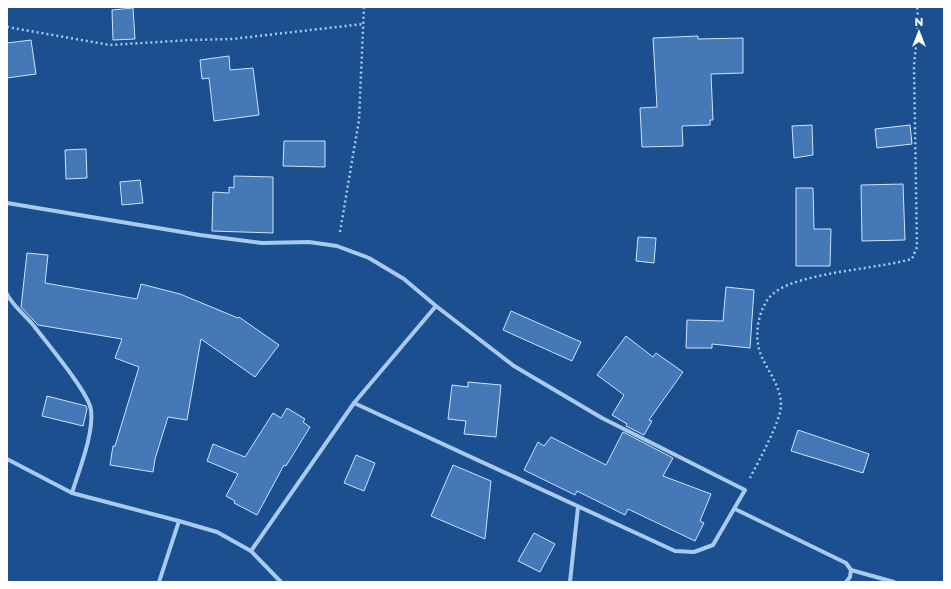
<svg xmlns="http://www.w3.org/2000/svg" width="951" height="589" font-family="Montserrat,sans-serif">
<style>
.building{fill:#4478b7;stroke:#cfe3fa}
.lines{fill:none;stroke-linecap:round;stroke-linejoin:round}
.path{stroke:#a9c9ee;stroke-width:2.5;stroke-dasharray:2 3;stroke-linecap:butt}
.street{stroke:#a9c9ee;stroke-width:4}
</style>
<rect width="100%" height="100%" fill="#1b4f8f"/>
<g class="building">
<path d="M 133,8 L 135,39 L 113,40 L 112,10 Z"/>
<path d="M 698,36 L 698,39 L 743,38 L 743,73 L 711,74 L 713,120 L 710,120 L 710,125 L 682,126 L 683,146 L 642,147 L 640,108 L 657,107 L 653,38 Z"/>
<path d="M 31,40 L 36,74 L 7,78 L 7,43 Z"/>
<path d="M 229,56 L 230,70 L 253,68 L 259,115 L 214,121 L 209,78 L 202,79 L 200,60 Z"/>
<path d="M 812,125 L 813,155 L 794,158 L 792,126 Z"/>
<path d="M 910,125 L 912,144 L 877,148 L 875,129 Z"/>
<path d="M 284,141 L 325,141 L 325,167 L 283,166 Z"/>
<path d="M 86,149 L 87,178 L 66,179 L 65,150 Z"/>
<path d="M 234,176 L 273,177 L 273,233 L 212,231 L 213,192 L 229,193 L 229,187 L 234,188 Z"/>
<path d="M 140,180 L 143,203 L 122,205 L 120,182 Z"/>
<path d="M 903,184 L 905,240 L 862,241 L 861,185 Z"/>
<path d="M 796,188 L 813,188 L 814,229 L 831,229 L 830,266 L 796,266 Z"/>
<path d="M 638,237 L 656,238 L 654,263 L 636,261 Z"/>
<path d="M 27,253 L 48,255 L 45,283 L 137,299 L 141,284 L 180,294 L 238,318 L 239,317 L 279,345 L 255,377 L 201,339 L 187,420 L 168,417 L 155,459 L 153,472 L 110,465 L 113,446 L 115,446 L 139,367 L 115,358 L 122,339 L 38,325 L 21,307 Z"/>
<path d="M 726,287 L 754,290 L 750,348 L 712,344 L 712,348 L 686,348 L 687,320 L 723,321 Z"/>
<path d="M 511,311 L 581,342 L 572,361 L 503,330 Z"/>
<path d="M 626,336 L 653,357 L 656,353 L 683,372 L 649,420 L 652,421 L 644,435 L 626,426 L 627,424 L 612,415 L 624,395 L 597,375 Z"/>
<path d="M 468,382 L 501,385 L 496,437 L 464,434 L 466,421 L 448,419 L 452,385 L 468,387 Z"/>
<path d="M 47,396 L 86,406 L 87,409 L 83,426 L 42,416 Z"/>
<path d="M 287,408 L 305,419 L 303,422 L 310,427 L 286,466 L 284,465 L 257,515 L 234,503 L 235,501 L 226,496 L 238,474 L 207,461 L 213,444 L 245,457 L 273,413 L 281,418 Z"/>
<path d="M 798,430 L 869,454 L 863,473 L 791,451 Z"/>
<path d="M 623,432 L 673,458 L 663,476 L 711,494 L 700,521 L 704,523 L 695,541 L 628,509 L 625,515 L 577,491 L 575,495 L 524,470 L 538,442 L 544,446 L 551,437 L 606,465 Z"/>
<path d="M 356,455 L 375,463 L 364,491 L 344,483 Z"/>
<path d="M 453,465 L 491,481 L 485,539 L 431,516 Z"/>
<path d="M 534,533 L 555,544 L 540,572 L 518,561 Z"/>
</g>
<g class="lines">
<g class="path">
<path d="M 7,27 L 110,45 L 191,40 L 232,39 L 363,24"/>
<path d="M 340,232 L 359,120 L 364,7"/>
<path d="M 750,478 C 758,462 781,421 781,405 C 781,386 768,372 761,355 C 754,338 757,315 768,299 C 773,292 784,286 793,283 C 832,270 873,269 912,259 L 917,247 L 914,67 C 915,47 920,28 917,7"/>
</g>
<g class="street">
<path d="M 7,203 L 200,235 L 262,243 L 309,242 L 337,246 L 369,258 L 404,279 L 436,306 L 514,366 L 602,418 L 745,490 L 713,545 L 694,552 L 675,551 L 354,403"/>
<path d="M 7,294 C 12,305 26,316 34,326 C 46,342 89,393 91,410 C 94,434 79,470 72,493"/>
<path d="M 7,459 L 72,493 L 179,521 L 217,532 L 251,551 L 281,582"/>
<path d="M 735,509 L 846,563 L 851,570 L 850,577 L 846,582"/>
<path d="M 251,551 L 354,403 L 436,306"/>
<path d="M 851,570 L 894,582"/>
<path d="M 159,582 L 179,521"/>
<path d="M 570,582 L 578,507"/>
</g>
</g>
<rect width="951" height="589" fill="none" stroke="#ffffff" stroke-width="16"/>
<g transform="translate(919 32)" stroke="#1b4f8f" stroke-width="3" paint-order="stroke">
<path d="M0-3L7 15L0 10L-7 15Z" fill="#ffffff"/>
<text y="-6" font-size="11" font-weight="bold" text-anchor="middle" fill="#ffffff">N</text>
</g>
</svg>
